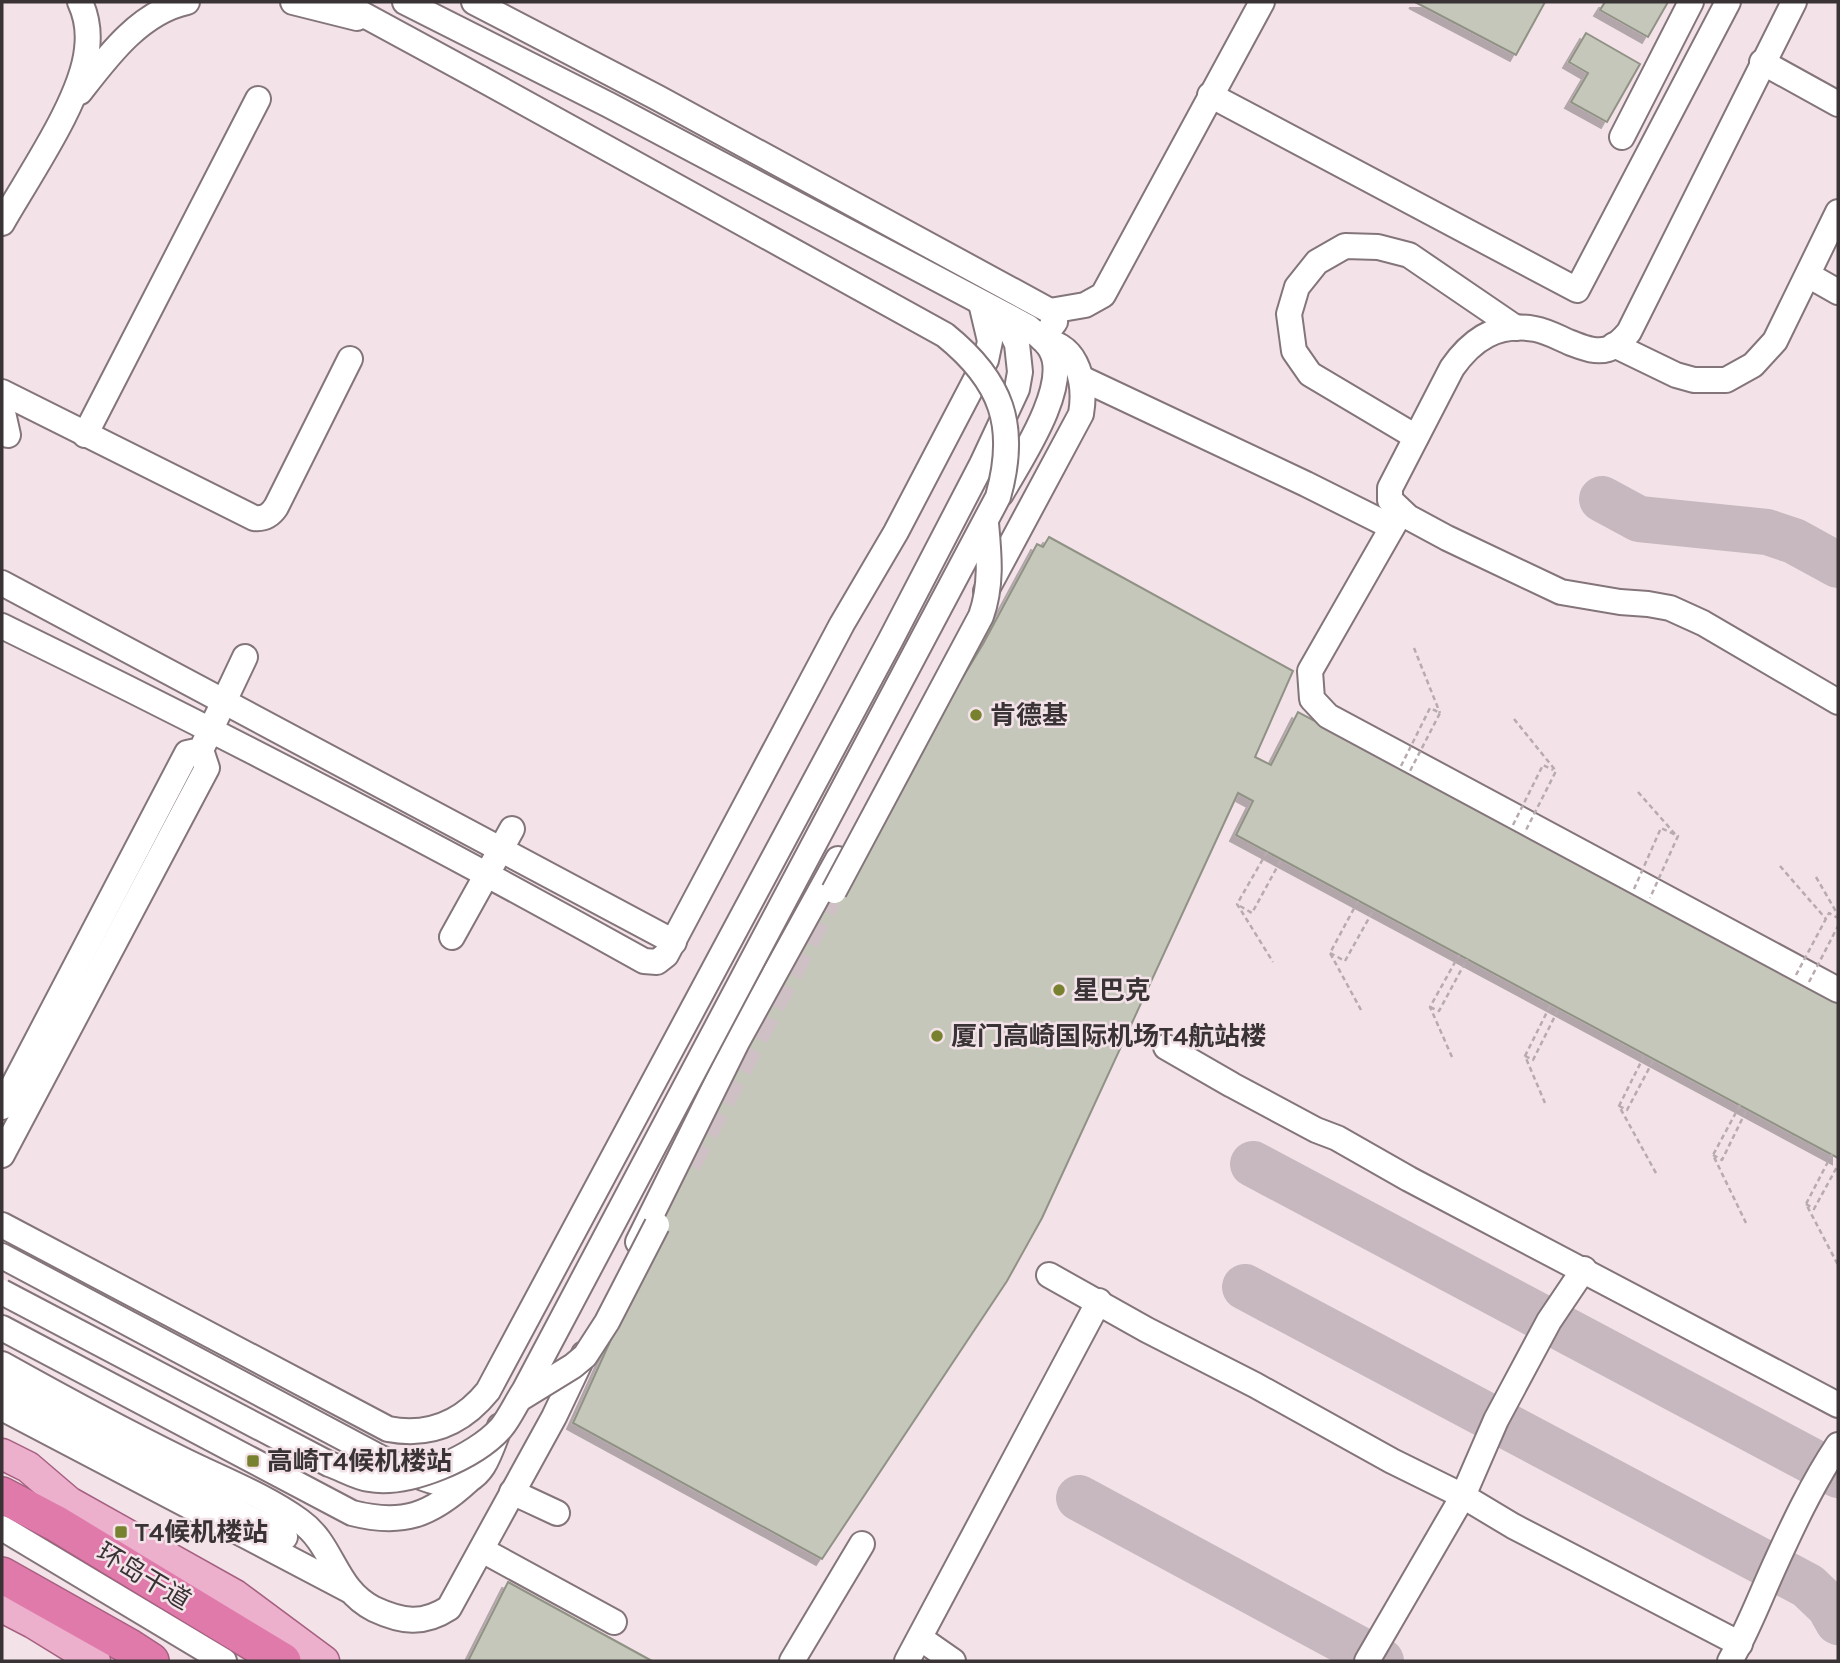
<svg xmlns="http://www.w3.org/2000/svg" width="1840" height="1663" font-family="Karla,'Noto Sans SC',sans-serif">
<style>
.lines{fill:none;stroke-linecap:round;stroke-linejoin:round}
.taxiway{stroke:#c6b8be;stroke-width:46}
.building{fill:#c5c7ba;stroke:#909285;stroke-width:2;filter:url(#shadow)}
.minor-tunnel{stroke:#cec0c5;stroke-width:24;stroke-dasharray:24 12;stroke-linecap:butt}
.minor-casing{stroke:#83757a;stroke-width:28}
.major-casing{stroke:#a66181;stroke-width:33}
.highway-casing{stroke:#a66181;stroke-width:38}
.path{stroke:#b8abb0;stroke-width:2.5;stroke-dasharray:5 3.5;stroke-linecap:butt}
.minor{stroke:#fff;stroke-width:24}
.major{stroke:#ecafcc;stroke-width:30}
.highway{stroke:#e07aaa;stroke-width:35}
.minor-bridge-casing{stroke:#83757a;stroke-width:28;stroke-linecap:butt}
.path-bridge{stroke:#b8abb0;stroke-width:2.5;stroke-dasharray:5 3.5;stroke-linecap:butt}
.minor-bridge{stroke:#fff;stroke-width:24}
.poi-dot{fill:#78812d;stroke:#f3e3e9;stroke-width:2.5}
.labels{text-anchor:middle;stroke-width:5;stroke-linejoin:round;paint-order:stroke}
.poi-label{font-size:26px;font-weight:bold;fill:#393336;stroke:#f3e3e9;text-anchor:start}
.street-label{font-size:26px;fill:#393336;stroke:#f3e3e9}
</style>
<defs>
<filter id="shadow"><feDropShadow dx="-6" dy="6" stdDeviation="0" flood-color="#0004"/></filter>
</defs>
<rect width="100%" height="100%" fill="#f3e3e9"/>
<g class="lines">
<g class="taxiway">
<path d="M 1602,499 L 1639,519 L 1767,532 L 1794,541 L 1838,565"/>
<path d="M 1253,1164 L 1838,1475"/>
<path d="M 1245,1287 L 1808,1586 L 1829,1606 L 1838,1622"/>
<path d="M 1079,1498 L 1381,1661"/>
</g>
</g>
<g class="building">
<path d="M 1415,2 L 1545,2 L 1516,55 Z"/>
<path d="M 1605,2 L 1668,2 L 1648,37 L 1600,10 Z"/>
<path d="M 1586,33 L 1640,64 L 1607,122 L 1571,102 L 1588,73 L 1569,62 Z"/>
<path d="M 1049,537 L 1293,671 L 1255,757 L 1271,765 L 1298,712 L 1838,998 L 1838,1158 L 1236,835 L 1253,801 L 1238,793 L 1042,1218 L 1007,1281 L 822,1559 L 573,1423 L 623,1313 L 669,1195 L 785,970 L 983,644 L 1037,544 L 1043,547 Z"/>
<path d="M 508,1582 L 652,1661 L 468,1661 Z"/>
</g>
<g class="lines">
<path class="minor-tunnel" d="M 689,1165 L 829,900"/>
<g class="minor-casing">
<g id="minor">
<path d="M 293,2 L 357,18"/>
<path d="M 340,2 L 480,78"/>
<path d="M 405,2 L 609,105 L 1028,327 C 1036,334 1046,340 1051,350 C 1071,386 1019,462 1001,494"/>
<path d="M 474,2 L 658,98 L 1050,311 L 1055,322 L 1042,339"/>
<path d="M 1794,2 L 1629,332 C 1623,339 1617,346 1608,349 C 1595,353 1582,347 1571,343 C 1559,338 1547,331 1535,329 C 1498,322 1472,339 1452,368 L 1390,488 L 1390,500 L 1408,517 L 1447,538 L 1561,592 L 1620,602 L 1648,604 L 1670,608 L 1703,623 L 1838,702"/>
<path d="M 1762,62 L 1838,104"/>
<path d="M 80,92 C 107,57 140,12 187,2"/>
<path d="M 1210,95 L 1577,290 L 1728,2"/>
<path d="M 1622,137 L 1691,2"/>
<path d="M 2,223 C 28,177 82,100 87,49 C 89,33 87,17 80,2"/>
<path d="M 1808,275 L 1838,292"/>
<path d="M 1050,311 L 1085,305 L 1103,295 L 1262,2"/>
<path d="M 1614,345 L 1676,375 L 1694,380 L 1726,380 L 1753,365 L 1775,341 L 1838,212"/>
<path d="M 1081,378 L 1306,484 L 1392,527"/>
<path d="M 2,392 L 254,518 C 264,519 270,516 276,507 L 350,359"/>
<path d="M 2,408 L 8,435"/>
<path d="M 85,435 L 258,99"/>
<path d="M 1416,437 L 1310,374 L 1294,351 L 1289,314 L 1297,287 L 1317,262 L 1345,246 L 1378,247 L 1409,255 L 1516,328"/>
<path d="M 1401,512 L 1310,671 L 1312,699 L 1328,716 L 1838,990"/>
<path d="M 2,583 L 674,942"/>
<path d="M 986,591 L 1081,414 C 1086,385 1079,346 1045,341"/>
<path d="M 2,626 C 219,732 433,843 644,961 L 657,962 L 666,955 L 842,624 L 896,532 L 986,360 L 990,341 L 981,303"/>
<path d="M 452,937 L 512,829"/>
<path d="M 1166,1047 L 1232,1085 L 1316,1130 L 1337,1138 L 1409,1179 L 1838,1405"/>
<path d="M 2,1107 L 187,753 L 201,750 L 245,657"/>
<path d="M 2,1155 L 207,768 L 201,750"/>
<path d="M 2,1225 L 388,1429 C 429,1437 462,1423 488,1391 L 890,641 L 982,464 L 1017,389 L 1020,372 L 1017,344 L 1003,315"/>
<path d="M 638,1242 L 737,1042 L 838,859"/>
<path d="M 2,1256 L 381,1458 C 411,1472 458,1504 483,1466 C 490,1455 495,1439 500,1426"/>
<path d="M 1049,1275 L 1147,1330 L 1255,1385 L 1392,1461 L 1463,1496 L 1513,1526 L 1740,1644"/>
<path d="M 2,1328 L 352,1513 C 403,1526 431,1515 468,1481"/>
<path d="M 2,1364 C 61,1397 120,1429 181,1459 C 221,1479 264,1495 300,1521 C 334,1545 334,1589 374,1609 C 402,1622 423,1625 449,1608 L 554,1417 L 584,1354"/>
<path d="M 2,1385 L 285,1537"/>
<path d="M 2,1408 L 349,1590"/>
<path d="M 512,1492 L 557,1513"/>
<path d="M 2,1528 L 224,1661"/>
<path d="M 482,1550 L 614,1622"/>
<path d="M 920,1638 L 953,1661"/>
<path d="M 792,1661 L 862,1544"/>
<path d="M 907,1661 L 1099,1301"/>
<path d="M 1367,1661 L 1463,1496 L 1496,1420 L 1549,1321 L 1584,1269"/>
<path d="M 1730,1661 C 1747,1632 1759,1600 1773,1569 C 1792,1527 1812,1484 1838,1445"/>
</g>
</g>
<g class="major-casing">
<g id="major">
<path d="M 2,1454 L 28,1467 L 69,1502 L 235,1595 L 324,1661"/>
<path d="M 2,1607 L 33,1623 L 95,1661"/>
</g>
</g>
<g class="highway-casing">
<g id="highway">
<path d="M 2,1495 L 57,1524 L 283,1661"/>
<path d="M 2,1575 L 128,1646 L 151,1661"/>
</g>
</g>
<g class="path">
<path d="M 1414,648 L 1440,713"/>
<path d="M 1638,792 L 1675,834"/>
<path d="M 1267,852 L 1237,904 L 1273,962"/>
<path d="M 1780,866 L 1826,919"/>
<path d="M 1816,877 L 1838,915"/>
<path d="M 1358,901 L 1330,953 L 1361,1010"/>
<path d="M 1240,906 L 1252,913 L 1281,860"/>
<path d="M 1330,953 L 1345,961 L 1374,909"/>
<path d="M 1430,1007 L 1439,1011 L 1467,959"/>
<path d="M 1525,1056 L 1533,1060 L 1559,1008"/>
<path d="M 1644,1056 L 1619,1106 L 1657,1175"/>
<path d="M 1452,1057 L 1430,1007 L 1459,955"/>
<path d="M 1545,1103 L 1525,1056 L 1551,1004"/>
<path d="M 1740,1105 L 1713,1155 L 1746,1223"/>
<path d="M 1619,1106 L 1627,1110 L 1654,1059"/>
<path d="M 1832,1154 L 1806,1204 L 1838,1265"/>
<path d="M 1713,1155 L 1722,1160 L 1747,1109"/>
<path d="M 1806,1204 L 1814,1209 L 1838,1165"/>
</g>
<use href="#minor" class="minor"/>
<use href="#major" class="major"/>
<use href="#highway" class="highway"/>
<g class="minor-bridge-casing">
<g id="minor-bridge">
<path d="M 834,891 L 981,616 C 992,585 989,555 986,523"/>
<path d="M 2,1292 L 329,1464 C 341,1468 356,1477 369,1479 C 409,1486 475,1457 501,1428 C 510,1417 516,1403 524,1391 L 998,497 C 1018,426 1002,381 945,335 L 480,78"/>
<path d="M 521,1398 L 573,1366 L 585,1356 L 607,1322 L 657,1225"/>
</g>
</g>
<g class="path-bridge">
<path d="M 1514,719 L 1556,771 L 1525,832"/>
<path d="M 1401,766 L 1430,708 L 1440,713 L 1410,771"/>
<path d="M 1513,825 L 1543,765 L 1553,770"/>
<path d="M 1634,889 L 1661,828 L 1678,836 L 1650,898"/>
<path d="M 1796,975 L 1829,913 L 1838,918"/>
<path d="M 1809,982 L 1838,926"/>
</g>
<use href="#minor-bridge" class="minor-bridge"/>
</g>
<g class="poi-dot">
<circle cx="976" cy="715" r="7"/>
<circle cx="1059" cy="990" r="7"/>
<circle cx="937" cy="1036" r="7"/>
<rect x="246" y="1454" width="14" height="14" rx="3.5"/>
<rect x="114" y="1525" width="14" height="14" rx="3.5"/>
</g>
<g class="labels">
<g class="poi-label">
<text x="990" y="724">肯德基</text>
<text x="1073" y="999">星巴克</text>
<text x="951" y="1045">厦门高崎国际机场T4航站楼</text>
<text x="267" y="1470">高崎T4候机楼站</text>
<text x="135" y="1541">T4候机楼站</text>
</g>
<g class="street-label">
<text transform="translate(144 1576) rotate(31)" y="9">环岛干道</text>
</g>
</g>
<rect width="1840" height="1663" fill="none" stroke="#393336" stroke-width="7"/>
</svg>
